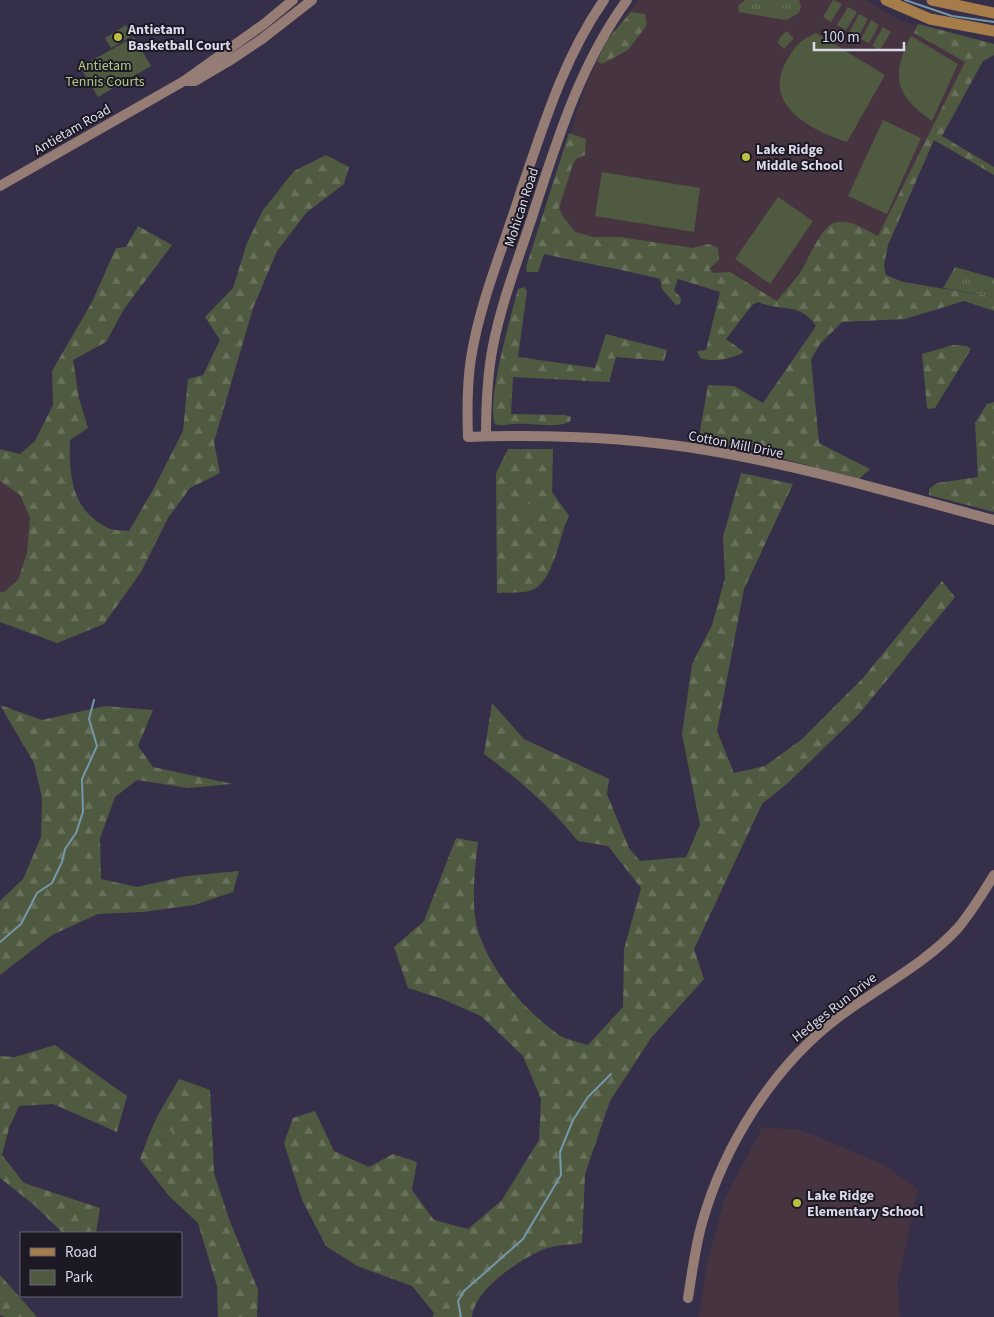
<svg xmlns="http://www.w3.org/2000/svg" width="994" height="1317" font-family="'Source Sans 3',sans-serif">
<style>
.education{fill:#463541}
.grass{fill:url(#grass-tufts)}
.forest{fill:url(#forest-firs)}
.green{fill:#505a40}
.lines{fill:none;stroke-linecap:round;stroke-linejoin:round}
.stream{stroke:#7497aa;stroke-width:2}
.secondary{stroke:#957c74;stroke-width:10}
.primary{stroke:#a67c4b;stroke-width:11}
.poi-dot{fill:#bdbf43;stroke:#1c1925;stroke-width:2}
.labels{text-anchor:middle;stroke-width:4;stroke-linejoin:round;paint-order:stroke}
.poi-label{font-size:14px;font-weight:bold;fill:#dbd9ea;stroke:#1c1925;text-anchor:start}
.park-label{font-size:14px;fill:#b0c987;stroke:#1c1925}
.street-label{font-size:14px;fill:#dbd9ea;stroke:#1c1925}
</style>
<defs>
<pattern id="grass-tufts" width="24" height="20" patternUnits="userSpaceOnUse" patternTransform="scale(1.25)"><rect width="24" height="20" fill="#505a40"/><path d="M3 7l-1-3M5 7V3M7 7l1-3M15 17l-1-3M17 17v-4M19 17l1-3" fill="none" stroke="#69715c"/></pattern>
<pattern id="forest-firs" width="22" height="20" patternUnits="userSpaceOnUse" patternTransform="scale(1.25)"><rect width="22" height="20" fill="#505a40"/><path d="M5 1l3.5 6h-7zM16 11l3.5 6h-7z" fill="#69715c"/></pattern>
</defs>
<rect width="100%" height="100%" fill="#352f4a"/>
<g class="education">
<path d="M 638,0 L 866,0 L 901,21 L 978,48 L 919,172 L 888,245 L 824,232 L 799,273 L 777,301 L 542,230 L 570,141 L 577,110 L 590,76 L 607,40 Z"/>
<path d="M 0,481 L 20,495 L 30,518 L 27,553 L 18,580 L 4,592 L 0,592 Z"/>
<path d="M 762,1128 L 796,1129 L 821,1138 L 884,1165 L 918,1189 L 897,1285 L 900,1317 L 699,1317 L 707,1262 L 725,1198 Z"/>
</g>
<g class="grass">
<path d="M 745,0 L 799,0 L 801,6 L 799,13 L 786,20 L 739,12 L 738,6 Z"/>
<path d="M 955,267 L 994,278 L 994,297 L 943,288 Z"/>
</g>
<g class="forest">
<path d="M 631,12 L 645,14 L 647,25 L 628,50 L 602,64 L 597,61 L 607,40 Z"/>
<path d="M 918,24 L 994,44 L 994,55 L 983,61 L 942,136 L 994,167 L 994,175 L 934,140 L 888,245 L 884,265 L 886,275 L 903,282 L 994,297 L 994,311 L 964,301 L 905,319 L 842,322 L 820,344 L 811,359 L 819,443 L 870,469 L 859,479 L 746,449 L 698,442 L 708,385 L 734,386 L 763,403 L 816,326 C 800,302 782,312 758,302 L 752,305 L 726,339 L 743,351 L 743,353 C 729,359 715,363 700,358 L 697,351 L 706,350 L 720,292 L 678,279 L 674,290 L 681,298 L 680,304 L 676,305 L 662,289 L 660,279 C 622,269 583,263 544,254 L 538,272 L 527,272 L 526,267 L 569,133 L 586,139 L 585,155 L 576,159 L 572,167 L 559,208 L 562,215 L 575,232 L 593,237 L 620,237 L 692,248 L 709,244 L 718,248 L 719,260 L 709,269 L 713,273 L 730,272 L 777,301 C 784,292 792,283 799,274 C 808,261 820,228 834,223 C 851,218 864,230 878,236 L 965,62 L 914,33 Z"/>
<path d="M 326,155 L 349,167 L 344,184 L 307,212 L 277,251 L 253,308 L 214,442 L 220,473 L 190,488 L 168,518 L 141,572 L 104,624 L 57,643 L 0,622 L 0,592 L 4,592 L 18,580 L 27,553 L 30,518 L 20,495 L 0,481 L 0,449 L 20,454 L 35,441 L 53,405 L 52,371 L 92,302 L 116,248 L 126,247 L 138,226 L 172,245 L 124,309 L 106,342 L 73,360 L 79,398 L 88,428 L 70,440 C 69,476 71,508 106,527 C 112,531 122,530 129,531 L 154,488 L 183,431 L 188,379 L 203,375 L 220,340 L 205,317 L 233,288 L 247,243 L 263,210 L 294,171 Z"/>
<path d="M 524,287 L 527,291 L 518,357 L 595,368 L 606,334 L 667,350 L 664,361 L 616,357 L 609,382 L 513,377 L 511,414 L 565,415 L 571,417 L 570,422 C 551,429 533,422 514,424 C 506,424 502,427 495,424 C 486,401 511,316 518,289 Z"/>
<path d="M 953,345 L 967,346 L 971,349 L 935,408 L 930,409 L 927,408 L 922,354 Z"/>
<path d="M 994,402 L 994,512 L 929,495 L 929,489 L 937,483 L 978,477 L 975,423 L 987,404 Z"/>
<path d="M 508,449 L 553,449 L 552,492 L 569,516 C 559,535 554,582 532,590 C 523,594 507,592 497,593 L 496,473 Z"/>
<path d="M 741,473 L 793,484 L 744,589 L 717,731 L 734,773 L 765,766 L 802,739 L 863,678 L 942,581 L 955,597 L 859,714 L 789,782 L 762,804 L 694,949 L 704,979 L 651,1038 L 610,1101 L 585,1174 L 582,1243 C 570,1245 555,1245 544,1249 C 519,1260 475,1289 472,1317 L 433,1317 L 434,1313 L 412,1286 L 357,1266 L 326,1246 L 302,1200 L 284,1143 L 293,1118 L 315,1111 L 334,1151 L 369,1167 L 393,1154 L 417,1162 L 412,1190 L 434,1220 L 468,1229 L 502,1200 L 539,1140 L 541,1099 L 523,1056 L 481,1016 L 440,998 L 408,988 L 394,947 L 424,921 L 456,838 L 478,842 C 475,869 470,908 479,934 C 493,974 525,1011 559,1035 C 567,1040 579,1042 588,1045 L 623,1007 L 624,949 L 641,888 L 608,846 L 578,841 C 548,805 522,782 484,754 L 492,703 L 524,739 L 609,779 L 607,794 L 629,848 L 640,861 L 686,857 L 700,825 L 682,734 L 692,664 L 712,625 L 725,578 L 723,537 Z"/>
<path d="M 0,705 L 42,720 L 105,706 L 153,710 L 138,746 L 153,767 L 233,784 L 188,788 L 137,780 L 115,797 L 100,838 L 101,879 L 137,887 L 186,876 L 239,871 L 233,892 L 194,905 L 143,912 L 98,914 L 52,935 L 0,975 L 0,901 L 23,879 L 41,837 L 42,798 L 34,763 Z"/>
<path d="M 55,1045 L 127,1096 L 117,1132 L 53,1104 L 19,1106 L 9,1128 L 2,1155 L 24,1183 L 100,1208 L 96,1233 L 63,1233 L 33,1204 L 0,1178 L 0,1056 L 15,1057 Z"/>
<path d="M 179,1079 L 210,1090 L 214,1173 L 229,1219 L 258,1290 L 257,1317 L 218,1317 L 217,1286 L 198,1223 L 169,1196 L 140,1159 L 151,1130 L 166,1141 L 172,1133 L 158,1115 Z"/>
<path d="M 0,1275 L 37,1317 L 5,1317 L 0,1315 Z"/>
</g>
<g class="green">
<path d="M 833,0 L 842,4 L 831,22 L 823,17 Z"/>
<path d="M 848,7 L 857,12 L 846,30 L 837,25 Z"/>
<path d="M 859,14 L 868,19 L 858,37 L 849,33 Z"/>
<path d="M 871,20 L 879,25 L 869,43 L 861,39 Z"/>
<path d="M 126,25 L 132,36 L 111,48 L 105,38 Z"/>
<path d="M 883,27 L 891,32 L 880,50 L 872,46 Z"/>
<path d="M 786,31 L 794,38 L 784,49 L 777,42 Z"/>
<path d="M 816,33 L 885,75 L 847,142 C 813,131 762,106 786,62 C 793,48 801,39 816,33 Z"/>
<path d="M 911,36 L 958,64 L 932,121 C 894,95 891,75 911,36 Z"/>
<path d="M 134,37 L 151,66 L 98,97 L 80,67 Z"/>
<path d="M 883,120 L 921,138 L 887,214 L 848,196 Z"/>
<path d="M 602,172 L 700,188 L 694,232 L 595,216 Z"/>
<path d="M 778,197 L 813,221 L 770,284 L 735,259 Z"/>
<path d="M 524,503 L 537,506 L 531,527 L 519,523 Z"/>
<path d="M 158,1115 L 172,1133 L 166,1141 L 151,1130 Z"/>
</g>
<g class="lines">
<g class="stream">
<path d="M 905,0 L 952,16 L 994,22"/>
<path d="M 0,942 L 21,924 L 37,893 L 52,883 L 62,862 L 65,849 L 76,833 L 83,812 L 82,779 L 97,746 L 89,719 L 94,700"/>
<path d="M 461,1317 L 458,1301 L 464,1291 L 523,1239 L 561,1175 L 560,1152 L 573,1120 L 588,1097 L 611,1074"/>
</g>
<g class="secondary">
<path d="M 604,0 C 563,59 543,127 520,194 C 503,248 480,302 471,358 C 467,384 467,410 468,437 C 547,434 628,437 706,450 C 803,466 899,495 994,520"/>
<path d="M 184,81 L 195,81 L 229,61 L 262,39 L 312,0"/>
<path d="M 0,186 L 184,81 L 264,24 L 293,0"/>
<path d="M 486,436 C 486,406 487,376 493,346 C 502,300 520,255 534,211 C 558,137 581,63 627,0"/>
<path d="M 688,1298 C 692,1273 695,1248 702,1223 C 724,1145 774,1065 840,1016 C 879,987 925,964 958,928 C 972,911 983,893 994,875"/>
</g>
<g class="primary">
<path d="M 886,0 L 930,19 L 994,31"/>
<path d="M 932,0 L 994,13"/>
</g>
</g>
<g class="poi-dot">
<circle cx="118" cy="37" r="5"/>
<circle cx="746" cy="157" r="5"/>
<circle cx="797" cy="1203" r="5"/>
</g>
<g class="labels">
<g class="poi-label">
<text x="128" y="34">Antietam<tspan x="128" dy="16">Basketball Court</tspan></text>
<text x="756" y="154">Lake Ridge<tspan x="756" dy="16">Middle School</tspan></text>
<text x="807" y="1200">Lake Ridge<tspan x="807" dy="16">Elementary School</tspan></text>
</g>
<g class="park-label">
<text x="105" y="70">Antietam<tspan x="105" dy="16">Tennis Courts</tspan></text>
</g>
<g class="street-label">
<text transform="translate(72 129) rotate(-30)" y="5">Antietam Road</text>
<text transform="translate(521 207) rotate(-72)" y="5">Mohican Road</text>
<text transform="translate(736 444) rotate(11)" y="5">Cotton Mill Drive</text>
<text transform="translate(834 1007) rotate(-38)" y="5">Hedges Run Drive</text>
</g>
</g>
<rect x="20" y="1232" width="162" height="65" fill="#1c1925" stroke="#686674"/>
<rect x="30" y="1248" width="25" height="8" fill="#a67c4b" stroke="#686674"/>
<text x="65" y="1257" font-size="15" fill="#dbd9ea">Road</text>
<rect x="30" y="1270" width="25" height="15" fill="#505a40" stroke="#686674"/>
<text x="65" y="1282" font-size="15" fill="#dbd9ea">Park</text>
<path d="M814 42v8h90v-8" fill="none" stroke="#dbd9ea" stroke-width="2.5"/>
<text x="822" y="42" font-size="15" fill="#dbd9ea" stroke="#1c1925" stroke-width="4" paint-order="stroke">100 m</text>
</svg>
